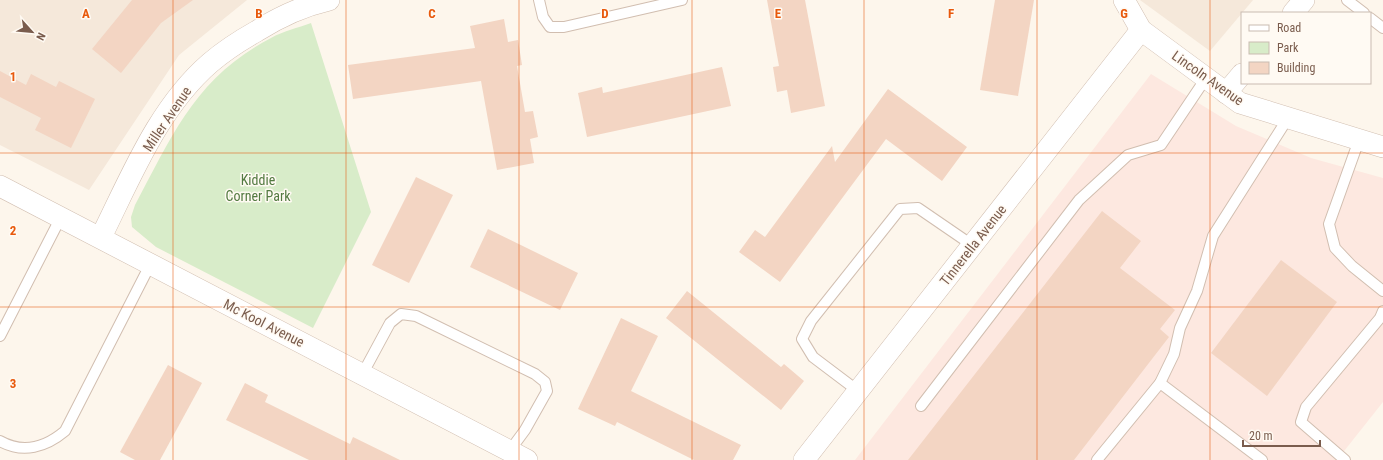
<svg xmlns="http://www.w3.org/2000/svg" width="1383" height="460" font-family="'Roboto Condensed',sans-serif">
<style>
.residential{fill:#f5e8da}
.commercial{fill:#fde8e0}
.green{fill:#d8ecc9}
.building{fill:#f3d5c3}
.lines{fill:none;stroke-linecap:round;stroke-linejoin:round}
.service-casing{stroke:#d1beb0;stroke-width:12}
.minor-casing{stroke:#d1beb0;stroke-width:22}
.service{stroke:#fff;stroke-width:10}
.minor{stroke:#fff;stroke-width:21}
.grid{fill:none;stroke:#e8590c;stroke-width:1;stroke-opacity:0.55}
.labels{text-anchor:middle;stroke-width:3;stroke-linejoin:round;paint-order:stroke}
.street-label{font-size:14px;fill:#7a5c4d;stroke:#fffaf3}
.park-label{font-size:14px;fill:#537a41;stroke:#fffaf3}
.grid-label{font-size:13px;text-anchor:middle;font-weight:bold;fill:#e8590c;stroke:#fffaf3;stroke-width:3;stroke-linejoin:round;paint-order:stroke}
</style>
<rect width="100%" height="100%" fill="#fdf6ec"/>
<g class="residential">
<path d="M 0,0 L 247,0 L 179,55 L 89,190 L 0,145 Z"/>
<path d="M 1140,0 L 1253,0 L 1210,51 Z"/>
</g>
<path class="commercial" d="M 1151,74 L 1236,126 L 1311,158 L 1383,178 L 1383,402 L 1337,460 L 855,460 Z"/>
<path class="green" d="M 311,23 L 371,212 L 313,328 L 156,247 L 132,227 L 131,217 L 135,205 C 173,134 196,77 271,38 C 283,31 298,28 311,23 Z"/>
<g class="building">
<path d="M 132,0 L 193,0 L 161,23 L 121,73 L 92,49 Z"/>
<path d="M 767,0 L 805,0 L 825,106 L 791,113 L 787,90 L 777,92 L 773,67 L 779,66 Z"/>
<path d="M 995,0 L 1034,0 L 1018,96 L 980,90 Z"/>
<path d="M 504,19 L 508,42 L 518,40 L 522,65 L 517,66 L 525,112 L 533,111 L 538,137 L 530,139 L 534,163 L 497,170 L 481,81 L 353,99 L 348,65 L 475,48 L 470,26 Z"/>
<path d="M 722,67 L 731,106 L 587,137 L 578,93 L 602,87 L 603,93 Z"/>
<path d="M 0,71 L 26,85 L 31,74 L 56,87 L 59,81 L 95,99 L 71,148 L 35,130 L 41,118 L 0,97 Z"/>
<path d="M 888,89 L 967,147 L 942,181 L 886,139 L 780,282 L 739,252 L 755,230 L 765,237 L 832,146 L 835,162 Z"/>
<path d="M 416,177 L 453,195 L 409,283 L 372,265 Z"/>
<path d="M 1102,211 L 1141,241 L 1120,268 L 1175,310 L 1160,329 L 1169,337 L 1074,460 L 908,460 Z"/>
<path d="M 488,229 L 578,273 L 560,310 L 470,267 Z"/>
<path d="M 1281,260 L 1337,302 L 1267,396 L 1211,353 Z"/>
<path d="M 687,291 L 781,367 L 784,364 L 804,381 L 781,410 L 666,318 Z"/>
<path d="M 621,318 L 658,336 L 631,391 L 741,445 L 733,460 L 694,460 L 617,422 L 615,426 L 578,409 Z"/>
<path d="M 168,365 L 202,383 L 160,460 L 135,460 L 120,452 Z"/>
<path d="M 245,383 L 268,395 L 265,402 L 350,444 L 353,437 L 400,460 L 309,460 L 226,420 Z"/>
</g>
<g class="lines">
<g class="service-casing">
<g id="service">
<path d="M 539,0 L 543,17 L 550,27 L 564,27 L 682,0"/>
<path d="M 1347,0 L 1364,13"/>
<path d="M 1370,18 L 1383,28"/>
<path d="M 1359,140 L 1329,224 L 1335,248 L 1352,266 L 1383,291"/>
<path d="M 0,336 L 61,217"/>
<path d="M 363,373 L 390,323 L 401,314 L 416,316 L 535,374 L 545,382 L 547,391 L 525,430 L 508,453"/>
<path d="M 1160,383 L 1262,460"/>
<path d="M 858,391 L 813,357 L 802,339 L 811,321 L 900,209 L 918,208 L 972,245"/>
<path d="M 921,406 L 1079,200 L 1128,155 L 1161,145 L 1206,78"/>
<path d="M 0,441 C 23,454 46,447 65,431 L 150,265"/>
<path d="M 1097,460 L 1160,383 L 1174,354 L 1180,328 L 1197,291 L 1213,236 L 1288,118"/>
<path d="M 1345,460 L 1301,422 L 1306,407 L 1380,318 L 1383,311"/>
</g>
</g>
<g class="minor-casing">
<g id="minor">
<path d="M 1124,0 L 1141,30 L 1240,103 L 1383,147"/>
<path d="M 1293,13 L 1304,0"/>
<path d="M 1226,93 L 1242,74"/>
<path d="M 0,186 L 527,460"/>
<path d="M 101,237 C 131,177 158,108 210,63 C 224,51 241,40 257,31 C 279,17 303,6 329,0"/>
<path d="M 804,460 L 1141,30"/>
</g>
</g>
<use href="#service" class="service"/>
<use href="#minor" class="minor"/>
</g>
<path class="grid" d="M 173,0 L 173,460M 346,0 L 346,460M 519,0 L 519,460M 692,0 L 692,460M 864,0 L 864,460M 1037,0 L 1037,460M 1210,0 L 1210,460M 0,153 L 1383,153M 0,307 L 1383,307"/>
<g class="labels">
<g class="street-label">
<text transform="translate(1208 78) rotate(35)" y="5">Lincoln Avenue</text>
<text transform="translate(167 119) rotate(-56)" y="5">Miller Avenue</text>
<text transform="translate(973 245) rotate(-52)" y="5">Tinnerella Avenue</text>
<text transform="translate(264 323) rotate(27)" y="5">Mc Kool Avenue</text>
</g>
<g class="park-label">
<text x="258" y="185">Kiddie<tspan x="258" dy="16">Corner Park</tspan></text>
</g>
</g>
<g class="grid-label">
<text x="86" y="18">A</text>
<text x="259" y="18">B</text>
<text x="432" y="18">C</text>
<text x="605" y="18">D</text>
<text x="778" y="18">E</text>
<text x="951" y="18">F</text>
<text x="1124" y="18">G</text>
<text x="13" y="81">1</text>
<text x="13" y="235">2</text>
<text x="13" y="388">3</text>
</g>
<rect x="1241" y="12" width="130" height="72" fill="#fffaf3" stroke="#cabbb1"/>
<rect x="1249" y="25" width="20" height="6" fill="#ffffff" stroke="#cabbb1"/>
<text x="1277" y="32" font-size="12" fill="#7a5c4d">Road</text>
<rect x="1249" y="42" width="20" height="12" fill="#d8ecc9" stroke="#cabbb1"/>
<text x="1277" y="52" font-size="12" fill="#7a5c4d">Park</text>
<rect x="1249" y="62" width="20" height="12" fill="#f3d5c3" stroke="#cabbb1"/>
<text x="1277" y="72" font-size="12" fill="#7a5c4d">Building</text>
<g transform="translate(32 32) rotate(117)" stroke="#fffaf3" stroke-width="3" paint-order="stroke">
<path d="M0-3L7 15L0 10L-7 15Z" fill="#7a5c4d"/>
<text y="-6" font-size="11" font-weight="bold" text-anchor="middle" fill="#7a5c4d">N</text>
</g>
<path d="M1243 440v6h77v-6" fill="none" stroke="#7a5c4d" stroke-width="2"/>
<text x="1249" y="440" font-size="12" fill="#7a5c4d" stroke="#fffaf3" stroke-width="3" paint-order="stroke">20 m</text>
</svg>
